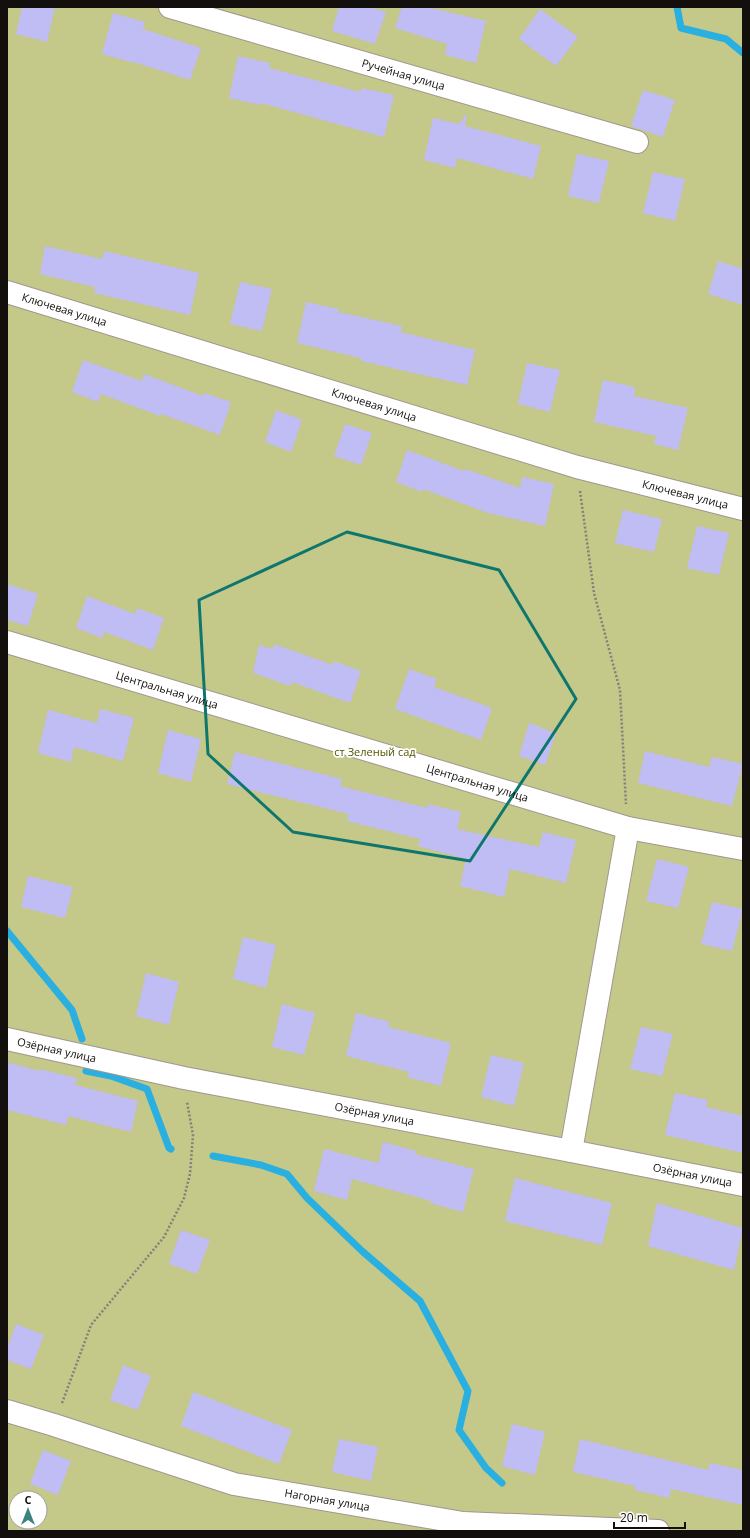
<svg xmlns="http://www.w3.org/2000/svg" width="750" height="1538" font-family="'Open Sans',sans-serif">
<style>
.green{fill:#c4c888;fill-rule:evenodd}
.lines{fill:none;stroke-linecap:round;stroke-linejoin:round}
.stream{stroke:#29afe0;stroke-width:7}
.building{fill:#c0bcf4}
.minor-casing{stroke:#a29690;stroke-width:24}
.path{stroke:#877e7a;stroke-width:2.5;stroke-dasharray:2 2;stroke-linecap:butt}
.minor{stroke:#fff;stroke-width:22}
.marked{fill:none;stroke:#0f766e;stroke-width:3;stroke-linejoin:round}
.labels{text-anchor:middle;stroke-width:3.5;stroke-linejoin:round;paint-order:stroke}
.street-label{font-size:11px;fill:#130f0d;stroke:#fff}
.park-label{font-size:11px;fill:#545500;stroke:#fff}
</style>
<rect width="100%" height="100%" fill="#fceee9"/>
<path class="green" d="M 7,7 L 743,7 L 743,1531 L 7,1531 ZM 16,1498 L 40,1498 L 40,1522 L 16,1522 Z"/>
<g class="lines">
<g class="stream">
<path d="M 677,7 L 681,28 L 726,39 L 743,53"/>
<path d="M 7,931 L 72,1010 L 82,1039"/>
<path d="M 86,1071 L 111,1076 L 147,1089 L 169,1148 L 171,1149"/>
<path d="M 213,1156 L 261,1165 L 287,1174 L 307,1198 L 362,1251 L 420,1301 L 468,1391 L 459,1430 L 486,1468 L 502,1483"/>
</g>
</g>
<g class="building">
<path d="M 22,7 L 55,7 L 47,42 L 16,34 Z"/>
<path d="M 339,7 L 369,7 L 386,12 L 375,44 L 332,31 Z"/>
<path d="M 402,7 L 427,7 L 486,21 L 476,63 L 445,55 L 447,44 L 395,28 Z"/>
<path d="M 540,9 L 578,37 L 556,66 L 519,39 Z"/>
<path d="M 113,13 L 145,22 L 143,29 L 201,48 L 190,80 L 134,62 L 134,63 L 102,54 Z"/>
<path d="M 238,56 L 270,63 L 269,68 L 361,92 L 362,88 L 394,95 L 384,137 L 261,103 L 261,105 L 229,98 Z"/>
<path d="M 643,90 L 675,100 L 663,137 L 631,126 Z"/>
<path d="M 467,113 L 465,126 L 541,146 L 533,179 L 457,158 L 455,168 L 424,160 L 433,118 L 459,124 Z"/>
<path d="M 577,154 L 609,161 L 599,203 L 568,196 Z"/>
<path d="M 653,172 L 685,179 L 675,221 L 643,213 Z"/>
<path d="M 45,246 L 102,259 L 104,251 L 199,273 L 190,315 L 94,293 L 95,287 L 40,274 Z"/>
<path d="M 718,261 L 743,269 L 743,305 L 708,294 Z"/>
<path d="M 240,282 L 272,289 L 262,331 L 230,324 Z"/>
<path d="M 306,302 L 338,309 L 338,312 L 402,326 L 401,332 L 475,350 L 467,385 L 361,361 L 361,358 L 297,343 Z"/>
<path d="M 83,360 L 142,381 L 144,374 L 203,396 L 204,393 L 231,402 L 220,435 L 161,414 L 160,416 L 101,394 L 98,402 L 72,392 Z"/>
<path d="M 527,363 L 560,370 L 550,412 L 518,404 Z"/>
<path d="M 603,380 L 635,387 L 634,396 L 688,408 L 678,450 L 654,444 L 656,436 L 594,422 Z"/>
<path d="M 276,410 L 302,420 L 291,452 L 265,442 Z"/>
<path d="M 345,424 L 372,433 L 361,465 L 334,456 Z"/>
<path d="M 407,450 L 464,471 L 465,469 L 520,488 L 522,477 L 554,484 L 545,526 L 488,513 L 423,489 L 422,492 L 396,482 Z"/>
<path d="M 623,510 L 662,519 L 654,552 L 615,543 Z"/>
<path d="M 697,526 L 729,533 L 719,575 L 687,568 Z"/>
<path d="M 7,584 L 38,594 L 28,626 L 7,620 Z"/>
<path d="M 87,596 L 135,614 L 137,608 L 164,618 L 153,650 L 104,632 L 102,638 L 76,628 Z"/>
<path d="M 274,644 L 333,665 L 334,661 L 361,671 L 350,703 L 292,682 L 290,686 L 253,673 L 259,645 L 273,649 Z"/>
<path d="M 409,669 L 437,679 L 434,687 L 492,708 L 481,740 L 395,709 Z"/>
<path d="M 100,709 L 134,718 L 123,761 L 74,747 L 71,762 L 38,753 L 48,710 L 97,723 Z"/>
<path d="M 529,723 L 556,733 L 545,765 L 519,756 Z"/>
<path d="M 168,730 L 201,739 L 191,782 L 158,773 Z"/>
<path d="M 645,751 L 709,767 L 712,757 L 743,764 L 732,806 L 638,783 Z"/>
<path d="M 235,752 L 342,779 L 340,786 L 427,808 L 428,804 L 461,812 L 457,829 L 539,847 L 543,832 L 576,840 L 566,883 L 510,869 L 504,897 L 460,886 L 466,859 L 418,846 L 420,839 L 347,821 L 349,814 L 227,784 Z"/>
<path d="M 657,859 L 689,867 L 678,908 L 646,901 Z"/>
<path d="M 28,876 L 73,887 L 65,918 L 21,907 Z"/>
<path d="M 712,902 L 743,909 L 732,951 L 701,944 Z"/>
<path d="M 243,937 L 276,945 L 266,988 L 233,979 Z"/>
<path d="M 146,973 L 179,982 L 169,1025 L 136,1016 Z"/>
<path d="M 282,1004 L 315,1013 L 304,1055 L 272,1047 Z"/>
<path d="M 356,1013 L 390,1022 L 388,1027 L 451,1043 L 441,1086 L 407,1077 L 409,1072 L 346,1056 Z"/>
<path d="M 641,1027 L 673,1034 L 662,1076 L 630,1069 Z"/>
<path d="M 491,1055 L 524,1063 L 514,1106 L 481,1097 Z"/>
<path d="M 7,1062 L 39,1071 L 39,1069 L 77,1078 L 75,1085 L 138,1101 L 131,1132 L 68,1116 L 66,1125 L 7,1110 Z"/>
<path d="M 675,1093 L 708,1100 L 706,1107 L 743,1116 L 743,1153 L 665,1135 Z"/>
<path d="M 383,1142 L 416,1151 L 415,1154 L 474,1169 L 463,1212 L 430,1203 L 431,1201 L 352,1179 L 347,1200 L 314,1191 L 324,1149 L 378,1163 Z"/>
<path d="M 515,1178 L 612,1203 L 602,1245 L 505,1221 Z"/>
<path d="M 657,1203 L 743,1228 L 734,1270 L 648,1246 Z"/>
<path d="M 181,1230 L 210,1240 L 197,1274 L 169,1264 Z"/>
<path d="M 16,1324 L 44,1335 L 31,1369 L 7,1360 L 7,1349 Z"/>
<path d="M 123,1365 L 151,1376 L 138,1410 L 110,1400 Z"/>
<path d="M 193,1392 L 292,1430 L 279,1464 L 181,1426 Z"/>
<path d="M 512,1424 L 545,1432 L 535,1475 L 502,1466 Z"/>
<path d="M 339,1439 L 378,1447 L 371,1481 L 332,1472 Z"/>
<path d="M 580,1439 L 708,1470 L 710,1463 L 743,1470 L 743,1505 L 671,1489 L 669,1498 L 635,1490 L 635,1486 L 573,1472 Z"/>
<path d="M 43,1450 L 71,1461 L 58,1495 L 30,1484 Z"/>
</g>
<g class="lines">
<g class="minor-casing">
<g id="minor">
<path id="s1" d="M 170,7 L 637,142"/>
<path id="s2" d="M 7,292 L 577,467 L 743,509"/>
<path id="s3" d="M 7,642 L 628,828 L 743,849"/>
<path id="s4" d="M 7,1039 L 184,1078 L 571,1151 L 743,1185"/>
<path d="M 571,1151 L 628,828"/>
<path id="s5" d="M 7,1411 L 54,1425 L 234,1484 L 463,1523 L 658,1531"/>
</g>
</g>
<g class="path">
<path d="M 580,491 L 594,593 L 620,690 L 626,804"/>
<path d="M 62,1403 L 91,1325 L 164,1237 L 184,1198 L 190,1174 L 193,1135 L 187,1102"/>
</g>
<use href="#minor" class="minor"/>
</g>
<path class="marked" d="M 347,532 L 499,570 L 576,699 L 470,861 L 293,832 L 208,754 L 199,600 Z"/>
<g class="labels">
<g class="street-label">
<text dy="4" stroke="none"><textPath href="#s1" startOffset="243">Ручейная улица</textPath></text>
<text dy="4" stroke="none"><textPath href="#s2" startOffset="60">Ключевая улица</textPath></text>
<text dy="4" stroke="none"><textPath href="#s2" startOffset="384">Ключевая улица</textPath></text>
<text dy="4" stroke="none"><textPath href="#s2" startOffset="708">Ключевая улица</textPath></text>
<text dy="4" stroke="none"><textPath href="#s3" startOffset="167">Центральная улица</textPath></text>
<text dy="4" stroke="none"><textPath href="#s3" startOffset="491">Центральная улица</textPath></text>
<text dy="4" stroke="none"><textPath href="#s4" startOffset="51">Озёрная улица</textPath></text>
<text dy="4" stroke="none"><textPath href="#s4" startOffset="375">Озёрная улица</textPath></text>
<text dy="4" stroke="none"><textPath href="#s4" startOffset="699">Озёрная улица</textPath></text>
<text dy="4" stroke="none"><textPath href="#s5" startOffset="333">Нагорная улица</textPath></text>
</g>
<g class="park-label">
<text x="375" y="756">ст Зеленый сад</text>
</g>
</g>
<rect width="750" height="1538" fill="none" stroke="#130f0d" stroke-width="16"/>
<g transform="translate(28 1510)"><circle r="19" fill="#ffffff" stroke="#a19f9e"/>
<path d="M0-3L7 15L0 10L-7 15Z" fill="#3b837f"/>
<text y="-6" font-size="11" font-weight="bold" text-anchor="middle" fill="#130f0d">С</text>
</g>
<path d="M614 1522v6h71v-6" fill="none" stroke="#130f0d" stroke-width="2"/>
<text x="620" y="1522" font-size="12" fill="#130f0d" stroke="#ffffff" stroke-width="3" paint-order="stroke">20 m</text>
</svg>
